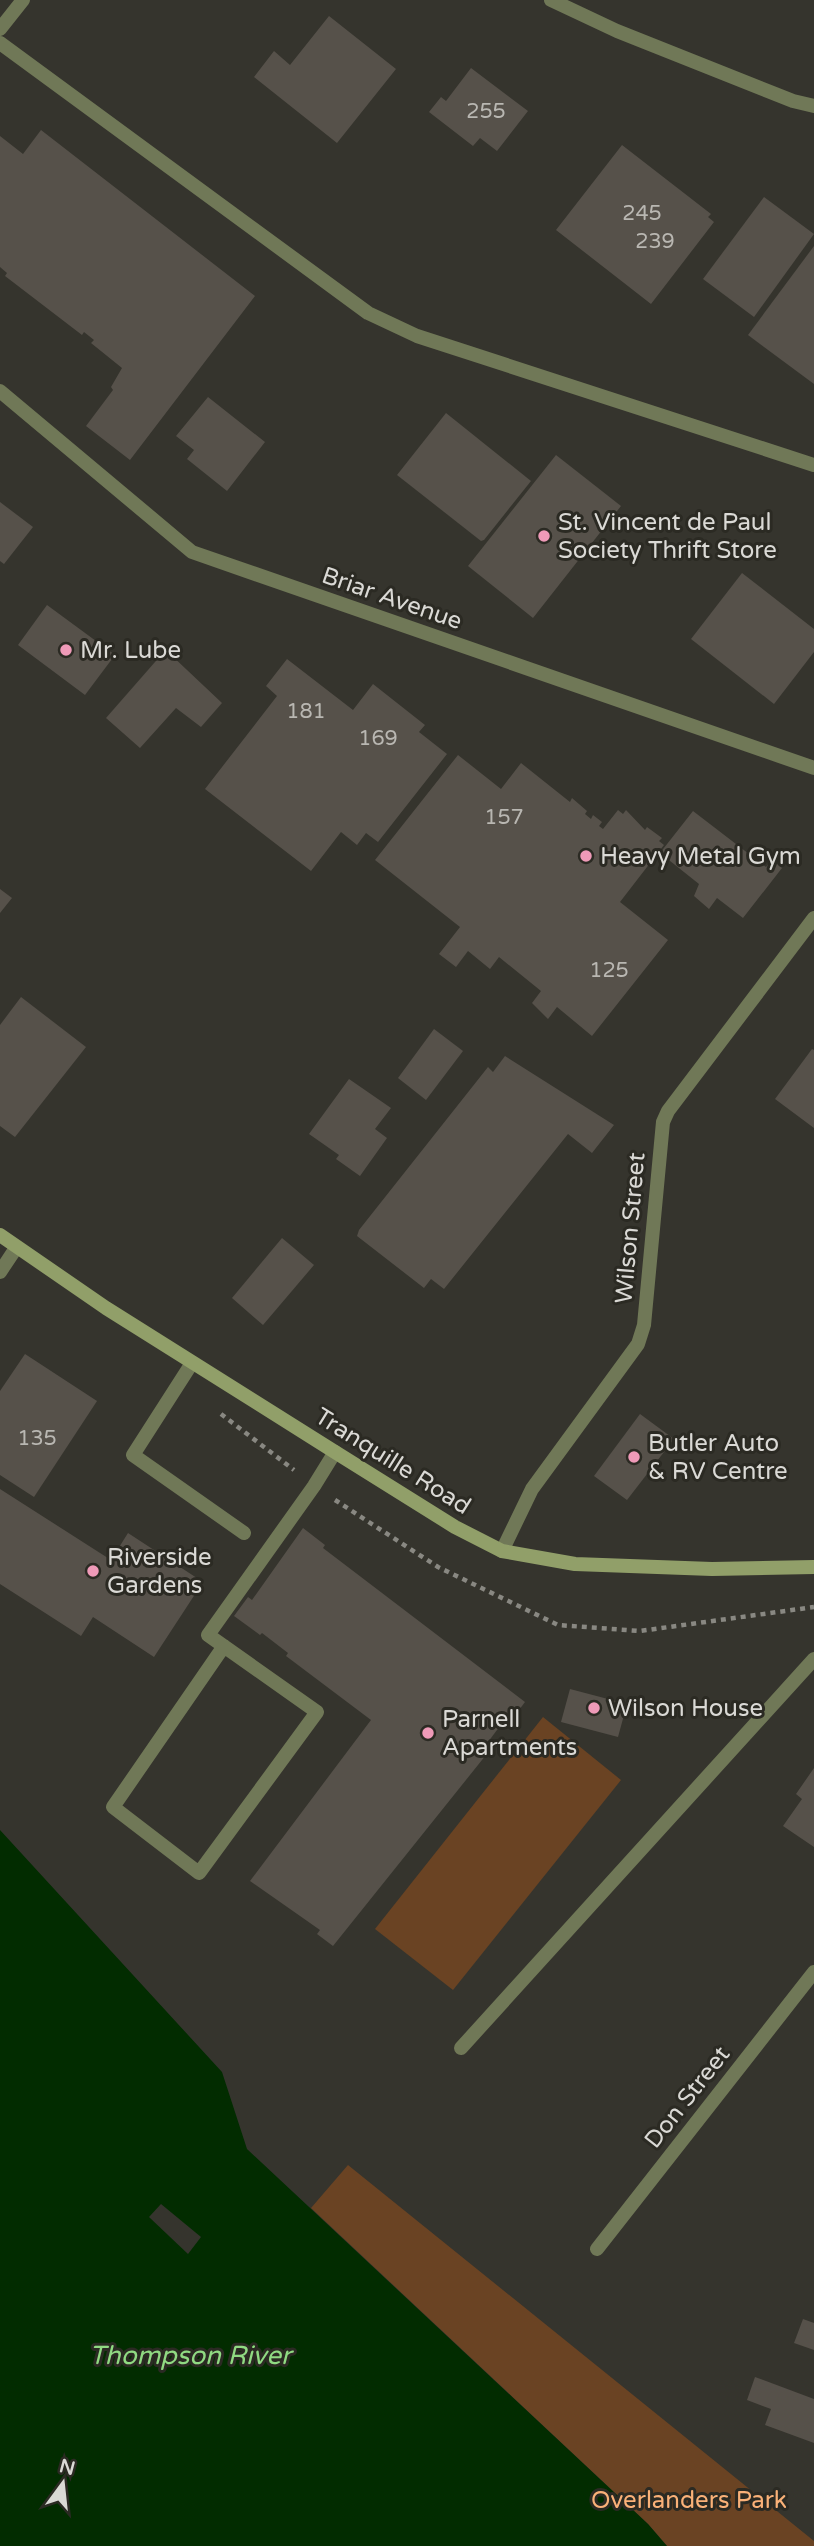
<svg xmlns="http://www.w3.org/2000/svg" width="814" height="2546" font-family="'Varela Round',sans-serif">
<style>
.green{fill:#6a4323}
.water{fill:#022c00}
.pier{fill:#35342d}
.building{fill:#56514a}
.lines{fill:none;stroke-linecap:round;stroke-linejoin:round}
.path{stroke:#898882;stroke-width:4.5;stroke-dasharray:5 5;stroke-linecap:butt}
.lane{stroke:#707857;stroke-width:14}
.street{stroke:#707857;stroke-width:14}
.secondary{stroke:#919f69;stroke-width:14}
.poi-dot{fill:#ef9ab8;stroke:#2b2a23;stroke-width:2.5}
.labels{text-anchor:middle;stroke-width:6;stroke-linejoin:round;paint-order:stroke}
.number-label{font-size:21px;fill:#b9b7b2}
.poi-label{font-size:24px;fill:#dad9d5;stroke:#2b2a23;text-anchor:start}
.street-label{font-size:24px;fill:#dad9d5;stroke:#2b2a23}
.park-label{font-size:24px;fill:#fab178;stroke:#2b2a23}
.water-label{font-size:26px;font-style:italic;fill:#90da82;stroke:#2b2a23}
</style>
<rect width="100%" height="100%" fill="#35342d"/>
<g class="green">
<path d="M 543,1717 L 621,1780 L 453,1990 L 375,1929 Z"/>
<path d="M 348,2165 L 814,2541 L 814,2546 L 667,2546 L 648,2524 L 311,2208 Z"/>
</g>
<path class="water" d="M 0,1830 L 222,2072 L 247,2149 L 648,2524 L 667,2546 L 0,2546 Z"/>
<path class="pier" d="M 161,2204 L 201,2237 L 188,2254 L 149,2217 Z"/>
<g class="building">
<path d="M 329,16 L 396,69 L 337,143 L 254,77 L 274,51 L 290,65 Z"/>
<path d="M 471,68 L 528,111 L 497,151 L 480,138 L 473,146 L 429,112 L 441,97 L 446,101 Z"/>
<path d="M 41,130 L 255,296 L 130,460 L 86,426 L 113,390 L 111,387 L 122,368 L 91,343 L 94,340 L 84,332 L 82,335 L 5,276 L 7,273 L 0,267 L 0,136 L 23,154 Z"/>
<path d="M 622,145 L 711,214 L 708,217 L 714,222 L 651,304 L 556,230 Z"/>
<path d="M 764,197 L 814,234 L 754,317 L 703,279 Z"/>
<path d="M 814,246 L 814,384 L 748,335 Z"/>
<path d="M 208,397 L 265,442 L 227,491 L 187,459 L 194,450 L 176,436 Z"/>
<path d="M 446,413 L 531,481 L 484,540 L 481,541 L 397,475 Z"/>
<path d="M 556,455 L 621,506 L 533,618 L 468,566 Z"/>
<path d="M 0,502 L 33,527 L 4,564 L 0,561 Z"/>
<path d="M 742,573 L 814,629 L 814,652 L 774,704 L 691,639 Z"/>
<path d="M 47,605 L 115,655 L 85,695 L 18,645 Z"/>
<path d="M 169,653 L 222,703 L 201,727 L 176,708 L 140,748 L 106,718 L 162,654 L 166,657 Z"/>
<path d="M 287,659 L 353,710 L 373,684 L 425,725 L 419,732 L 447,754 L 378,842 L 366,833 L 357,845 L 341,832 L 311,871 L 205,789 L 277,696 L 266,686 Z"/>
<path d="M 458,755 L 501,789 L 521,763 L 570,802 L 572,798 L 587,811 L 585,814 L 591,819 L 593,815 L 602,822 L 599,826 L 603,829 L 618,810 L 623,814 L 626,810 L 645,830 L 647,827 L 662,838 L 659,841 L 664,845 L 620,902 L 668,940 L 592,1036 L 557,1007 L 548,1019 L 532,1003 L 541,991 L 499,957 L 490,969 L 468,951 L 456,967 L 439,954 L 460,927 L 375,860 Z"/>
<path d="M 693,811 L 766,867 L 772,860 L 782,868 L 743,918 L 717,898 L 709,909 L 694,896 L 699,884 L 660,853 Z"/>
<path d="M 0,889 L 12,898 L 0,913 Z"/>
<path d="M 21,997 L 86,1047 L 15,1137 L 0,1126 L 0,1025 Z"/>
<path d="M 434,1029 L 463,1051 L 426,1100 L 398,1078 Z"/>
<path d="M 812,1049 L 814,1050 L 814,1128 L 775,1099 Z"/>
<path d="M 505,1056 L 614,1125 L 592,1153 L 568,1134 L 444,1289 L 431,1279 L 424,1288 L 357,1236 L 359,1230 L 488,1067 L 493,1072 Z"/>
<path d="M 349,1079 L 391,1108 L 375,1129 L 387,1138 L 360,1176 L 336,1159 L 339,1155 L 309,1134 Z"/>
<path d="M 282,1238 L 314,1265 L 263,1325 L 232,1298 Z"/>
<path d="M 25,1354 L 97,1401 L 34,1497 L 0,1475 L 0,1391 Z"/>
<path d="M 640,1414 L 674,1439 L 627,1500 L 594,1476 Z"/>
<path d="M 0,1489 L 111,1560 L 128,1533 L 203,1582 L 154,1657 L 93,1617 L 81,1636 L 0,1584 Z"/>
<path d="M 303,1528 L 325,1545 L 323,1548 L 525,1702 L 513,1718 L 509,1714 L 485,1746 L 490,1750 L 333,1946 L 317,1934 L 320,1930 L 250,1881 L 371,1720 L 286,1656 L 288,1653 L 262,1633 L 260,1635 L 234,1616 L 248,1597 L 252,1600 Z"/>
<path d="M 570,1689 L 627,1704 L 618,1737 L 561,1722 Z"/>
<path d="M 814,1768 L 814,1847 L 783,1826 L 802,1799 L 796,1794 Z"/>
<path d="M 803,2319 L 814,2323 L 814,2350 L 794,2343 Z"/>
<path d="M 755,2377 L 814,2399 L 814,2443 L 765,2425 L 771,2409 L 747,2400 Z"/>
</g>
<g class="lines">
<g class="path">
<path d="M 221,1414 L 294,1470"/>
<path d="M 335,1500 L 438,1567 L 558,1625 L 640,1631 L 814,1607"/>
</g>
<g class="lane">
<path d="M 0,43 L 368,313 L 417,336 L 814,465"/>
<path d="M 0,1272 L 16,1248"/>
<path d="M 192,1363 L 133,1455 L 244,1533"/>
<path d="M 224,1646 L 113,1807 L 199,1873 L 317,1712 L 208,1635 L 314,1486 L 335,1452"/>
<path d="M 461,2048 L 814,1659"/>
</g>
<g class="street">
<path d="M 551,0 L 617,31 L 793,101 L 814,106"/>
<path d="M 0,29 L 23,0"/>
<path d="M 0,391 L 192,552 L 814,768"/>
<path d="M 502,1551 L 532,1489 L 638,1344 L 644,1325 L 663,1122 L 668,1111 L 814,918"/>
<path d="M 597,2249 L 814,1972"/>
</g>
<path class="secondary" d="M 0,1235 L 106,1308 L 335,1452 L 455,1527 L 502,1551 L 575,1564 L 712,1569 L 814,1567"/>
</g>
<g class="poi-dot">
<circle cx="544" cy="536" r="7"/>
<circle cx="66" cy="650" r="7"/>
<circle cx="586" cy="856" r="7"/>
<circle cx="634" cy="1457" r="7"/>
<circle cx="93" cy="1571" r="7"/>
<circle cx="594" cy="1708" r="7"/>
<circle cx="428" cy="1733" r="7"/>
</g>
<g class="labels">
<g class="number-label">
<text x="486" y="118">255</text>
<text x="642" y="220">245</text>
<text x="655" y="248">239</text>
<text x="306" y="718">181</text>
<text x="378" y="745">169</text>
<text x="504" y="824">157</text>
<text x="609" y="977">125</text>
<text x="37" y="1445">135</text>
</g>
<g class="poi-label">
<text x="558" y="530">St. Vincent de Paul<tspan x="558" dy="28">Society Thrift Store</tspan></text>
<text x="80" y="658">Mr. Lube</text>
<text x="600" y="864">Heavy Metal Gym</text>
<text x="648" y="1451">Butler Auto<tspan x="648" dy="28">&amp; RV Centre</tspan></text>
<text x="107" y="1565">Riverside<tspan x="107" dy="28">Gardens</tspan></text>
<text x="608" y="1716">Wilson House</text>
<text x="442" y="1727">Parnell<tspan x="442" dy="28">Apartments</tspan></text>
</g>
<g class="street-label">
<text transform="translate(392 598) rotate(19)" y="8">Briar Avenue</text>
<text transform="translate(630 1228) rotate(-85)" y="8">Wilson Street</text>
<text transform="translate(393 1461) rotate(32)" y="8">Tranquille Road</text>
<text transform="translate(687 2097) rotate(-52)" y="8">Don Street</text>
</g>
<g class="park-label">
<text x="689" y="2508">Overlanders Park</text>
</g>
<g class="water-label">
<text x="190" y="2364">Thompson River</text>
</g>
</g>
<g transform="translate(63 2483) rotate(15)" stroke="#2b2a23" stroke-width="5" paint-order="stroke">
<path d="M0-5L12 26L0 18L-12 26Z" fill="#dad9d5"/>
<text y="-10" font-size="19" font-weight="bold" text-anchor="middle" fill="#dad9d5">N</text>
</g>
</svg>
